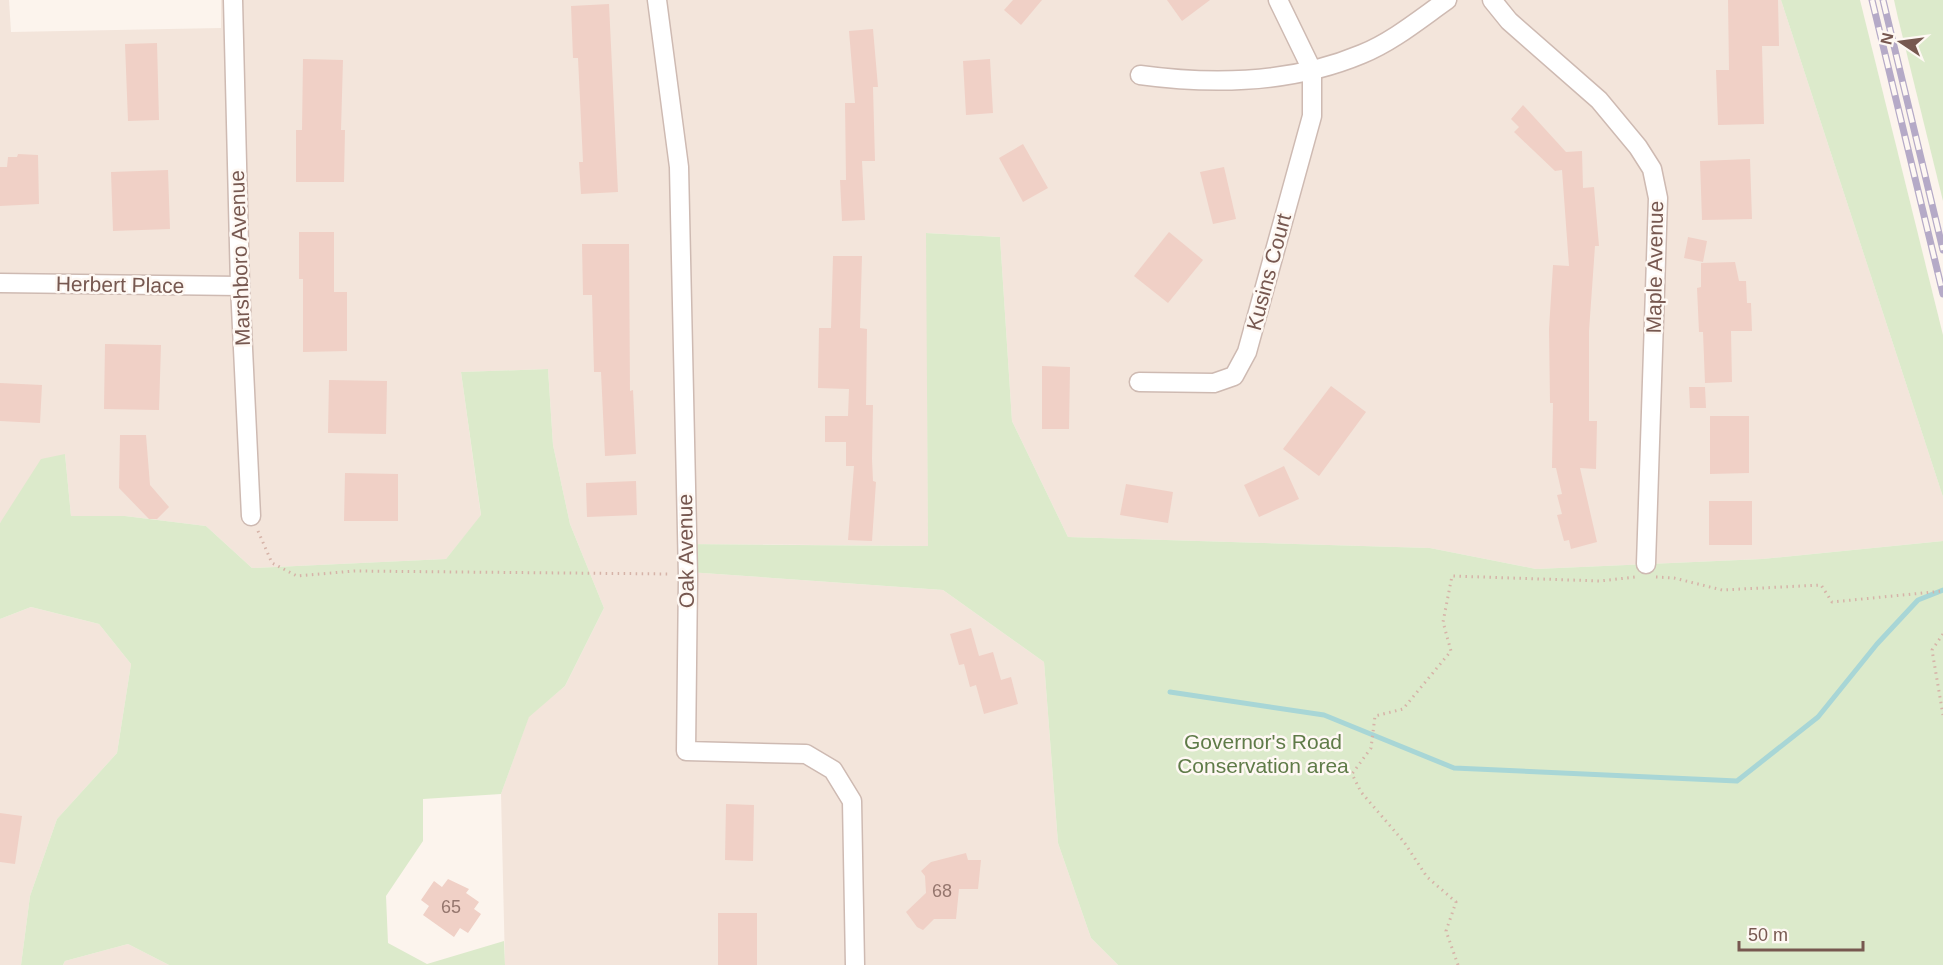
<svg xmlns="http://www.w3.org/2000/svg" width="1943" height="965" font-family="Arial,sans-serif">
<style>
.residential{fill:#f3e5db}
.green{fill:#dceacb}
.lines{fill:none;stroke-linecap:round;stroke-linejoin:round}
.stream{stroke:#a8d6d6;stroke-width:5}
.building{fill:#f0d0c6}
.minor-casing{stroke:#cebab2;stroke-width:21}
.path{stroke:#d6b3a8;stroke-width:3;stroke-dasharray:1.5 4.5;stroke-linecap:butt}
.minor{stroke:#fff;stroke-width:18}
.rail-casing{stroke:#b5aac7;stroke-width:7}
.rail{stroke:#fef8f3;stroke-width:4.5;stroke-dasharray:14;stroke-linecap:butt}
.labels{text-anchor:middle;stroke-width:5;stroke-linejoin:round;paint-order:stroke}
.number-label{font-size:18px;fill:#95766e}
.street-label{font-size:21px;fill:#775850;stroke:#fef8f3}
.park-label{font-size:21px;fill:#5f7b48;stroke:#fef8f3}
</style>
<rect width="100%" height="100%" fill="#fcf4ed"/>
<g class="residential">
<path d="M 0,0 L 9,0 L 11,32 L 221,28 L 221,0 L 1781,0 L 1943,497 L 1943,541 L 1762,559 L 1536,569 L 1430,548 L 1068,537 L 1012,421 L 1000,237 L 927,233 L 928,546 L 687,544 L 688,572 L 943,590 L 1044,662 L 1058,843 L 1091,938 L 1118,965 L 505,965 L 501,794 L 529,716 L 565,686 L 604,608 L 570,524 L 553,445 L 548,369 L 461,372 L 481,516 L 446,559 L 252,568 L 206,526 L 125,516 L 71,516 L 65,454 L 0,523 Z"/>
<path d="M 31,607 L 99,624 L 131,664 L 117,753 L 57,819 L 30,896 L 21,965 L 0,965 L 0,619 Z"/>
<path d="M 128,944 L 169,965 L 63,965 L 65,961 Z"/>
</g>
<g class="green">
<path d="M 1781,0 L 1860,0 L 1943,335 L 1943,497 Z"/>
<path d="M 1894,0 L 1943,0 L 1943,201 L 1898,18 Z"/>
<path d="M 926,233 L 1000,237 L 1012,421 L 1068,537 L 1430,548 L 1536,569 L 1762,559 L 1943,541 L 1943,965 L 1118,965 L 1091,938 L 1058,843 L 1044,662 L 943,590 L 688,572 L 686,544 L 928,546 Z"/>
<path d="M 548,369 L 553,445 L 570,524 L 604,608 L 565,686 L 529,717 L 501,794 L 423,799 L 423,841 L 386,896 L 388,943 L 427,964 L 504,941 L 505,965 L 169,965 L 128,944 L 65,961 L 63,965 L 21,965 L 30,896 L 57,819 L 117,753 L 131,664 L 99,624 L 31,607 L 0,619 L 0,523 L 41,459 L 65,454 L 71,516 L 125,516 L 206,526 L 252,568 L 446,559 L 481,515 L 461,372 Z"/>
</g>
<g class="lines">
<path class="stream" d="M 1170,692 L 1324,715 L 1454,768 L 1737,781 L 1818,717 L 1877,644 L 1918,600 L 1943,590"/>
</g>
<g class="building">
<path d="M 1013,0 L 1042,0 L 1021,25 L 1004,10 Z"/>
<path d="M 1167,0 L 1210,0 L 1182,21 Z"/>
<path d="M 1728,0 L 1778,0 L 1779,46 L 1762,46 L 1764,124 L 1718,125 L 1716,70 L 1729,70 Z"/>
<path d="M 609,4 L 618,192 L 581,194 L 579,162 L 583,162 L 578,58 L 573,58 L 571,6 Z"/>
<path d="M 873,29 L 878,87 L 873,87 L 875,161 L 862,161 L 865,220 L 842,221 L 840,180 L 846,180 L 845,103 L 855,103 L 849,31 Z"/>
<path d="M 157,43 L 159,120 L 128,121 L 125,44 Z"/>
<path d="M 303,59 L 343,60 L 341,130 L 345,130 L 344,182 L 296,182 L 296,130 L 302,130 Z"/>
<path d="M 990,59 L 993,113 L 966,115 L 963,61 Z"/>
<path d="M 1523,105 L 1566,152 L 1582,151 L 1583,188 L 1594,187 L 1599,246 L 1595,246 L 1589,331 L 1589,421 L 1597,421 L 1596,469 L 1580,468 L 1597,542 L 1571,549 L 1569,540 L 1564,541 L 1557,515 L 1562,514 L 1557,495 L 1562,494 L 1556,468 L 1552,468 L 1553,403 L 1550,403 L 1549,329 L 1553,265 L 1569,266 L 1562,170 L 1555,171 L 1514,132 L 1519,127 L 1511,119 Z"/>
<path d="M 1023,144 L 1048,188 L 1023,202 L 999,158 Z"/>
<path d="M 18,154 L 38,155 L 39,204 L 0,206 L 0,167 L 7,167 L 8,157 L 17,157 Z"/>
<path d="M 1750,159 L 1752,219 L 1702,220 L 1700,161 Z"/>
<path d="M 1224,167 L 1236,219 L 1213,224 L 1200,172 Z"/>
<path d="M 168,170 L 170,229 L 113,231 L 111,172 Z"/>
<path d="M 299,232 L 334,232 L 334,292 L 347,292 L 347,351 L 303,352 L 303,279 L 299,279 Z"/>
<path d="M 1169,232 L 1203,260 L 1168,303 L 1134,276 Z"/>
<path d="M 1688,237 L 1707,241 L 1703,262 L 1684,258 Z"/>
<path d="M 582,244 L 629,244 L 630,391 L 633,390 L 636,454 L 605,456 L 601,372 L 594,372 L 592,295 L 583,295 Z"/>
<path d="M 833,256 L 862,256 L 860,328 L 867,329 L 866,405 L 873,405 L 872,459 L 873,481 L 876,482 L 872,541 L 848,540 L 854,466 L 846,466 L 846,442 L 825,442 L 825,416 L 848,416 L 849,389 L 818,388 L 819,328 L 831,328 Z"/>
<path d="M 1735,262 L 1739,281 L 1746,281 L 1747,303 L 1751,303 L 1752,331 L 1731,331 L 1732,382 L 1705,383 L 1703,332 L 1699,332 L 1697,288 L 1701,287 L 1701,263 Z"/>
<path d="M 105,344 L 161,345 L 159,410 L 104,409 Z"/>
<path d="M 1042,366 L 1070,367 L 1069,429 L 1042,429 Z"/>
<path d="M 329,380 L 387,381 L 386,434 L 328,433 Z"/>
<path d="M 0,383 L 42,385 L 40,423 L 0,421 Z"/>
<path d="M 1331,386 L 1366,412 L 1319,476 L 1283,449 Z"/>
<path d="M 1689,387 L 1705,387 L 1706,408 L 1690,408 Z"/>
<path d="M 1710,416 L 1749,416 L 1749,473 L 1710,474 Z"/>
<path d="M 120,435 L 146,435 L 150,485 L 169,507 L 157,519 L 149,519 L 119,488 Z"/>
<path d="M 1284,466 L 1299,499 L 1259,517 L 1244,485 Z"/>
<path d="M 345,473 L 398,474 L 398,521 L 344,521 Z"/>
<path d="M 636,481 L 637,515 L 587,517 L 586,483 Z"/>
<path d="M 1126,484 L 1173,492 L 1168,523 L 1120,515 Z"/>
<rect x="1709" y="501" width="43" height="44"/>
<path d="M 971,628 L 979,656 L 993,652 L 1001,680 L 1011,677 L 1018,704 L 984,714 L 976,685 L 970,687 L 964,664 L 959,665 L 950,634 Z"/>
<path d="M 726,804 L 754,805 L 753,861 L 725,860 Z"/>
<path d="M 0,813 L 22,816 L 15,864 L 0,862 Z"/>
<path d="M 966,853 L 968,860 L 981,860 L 978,889 L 959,889 L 956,919 L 934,919 L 923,930 L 917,927 L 906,912 L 926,893 L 925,876 L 921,871 L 931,862 Z"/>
<path d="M 448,879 L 469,889 L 466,893 L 479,902 L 474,909 L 481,914 L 468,933 L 460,928 L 454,937 L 423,915 L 429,906 L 421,900 L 434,881 L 442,887 Z"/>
<rect x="718" y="913" width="39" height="52"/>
</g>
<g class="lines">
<g class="minor-casing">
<g id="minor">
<path d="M 233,0 L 240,286 L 251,516"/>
<path d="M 657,0 L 679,167 L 688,577 L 686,751 L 806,754 L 833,770 L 852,801 L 855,965"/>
<path d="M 1492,0 L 1509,21 L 1599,100 L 1638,147 L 1652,169 L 1658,198 L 1646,564"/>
<path d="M 1140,75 C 1213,85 1293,83 1362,54 C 1392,42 1420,19 1447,0"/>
<path d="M 0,283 L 240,286"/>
<path d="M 1139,382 L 1214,383 L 1234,376 L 1247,352 L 1312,116 L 1312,70 L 1278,0"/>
</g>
</g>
<g class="path">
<path d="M 258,531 L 272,563 L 297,576 L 354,571 L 671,574"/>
<path d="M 1656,577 L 1674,578 L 1722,590 L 1821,585 L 1832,602 L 1943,591"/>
<path d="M 1943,634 L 1932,650 L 1943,715"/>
<path d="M 1458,965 L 1446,931 L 1456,902 L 1427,877 L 1404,842 L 1361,792 L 1352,774 L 1371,748 L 1375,716 L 1403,709 L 1451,651 L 1443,622 L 1452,576 L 1600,581 L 1635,577"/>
</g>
<use href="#minor" class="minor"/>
<g class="rail-casing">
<g id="rail">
<path d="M 1872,0 L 1943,294"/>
<path d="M 1883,0 L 1943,250"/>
</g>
</g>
<use href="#rail" class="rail"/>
</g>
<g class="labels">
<g class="number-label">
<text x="942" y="897">68</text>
<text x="451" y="913">65</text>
</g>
<g class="street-label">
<text transform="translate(240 258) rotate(-92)" y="7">Marshboro Avenue</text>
<text transform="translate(1655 267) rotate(-89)" y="7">Maple Avenue</text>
<text transform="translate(1269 272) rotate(-75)" y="7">Kusins Court</text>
<text transform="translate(120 285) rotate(1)" y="7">Herbert Place</text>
<text transform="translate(686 551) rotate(-91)" y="7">Oak Avenue</text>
</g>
<g class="park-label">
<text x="1263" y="749">Governor's Road<tspan x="1263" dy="24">Conservation area</tspan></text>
</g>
</g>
<g transform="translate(1901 42) rotate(283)" stroke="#fef8f3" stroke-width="4.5" paint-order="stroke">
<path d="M0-4.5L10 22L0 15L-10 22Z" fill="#775850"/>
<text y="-9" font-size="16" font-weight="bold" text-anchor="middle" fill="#775850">N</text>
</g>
<path d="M1739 941v9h124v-9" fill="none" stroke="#775850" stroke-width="3"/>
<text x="1748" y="941" font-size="18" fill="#775850" stroke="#fef8f3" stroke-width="4.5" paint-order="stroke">50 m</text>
</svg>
